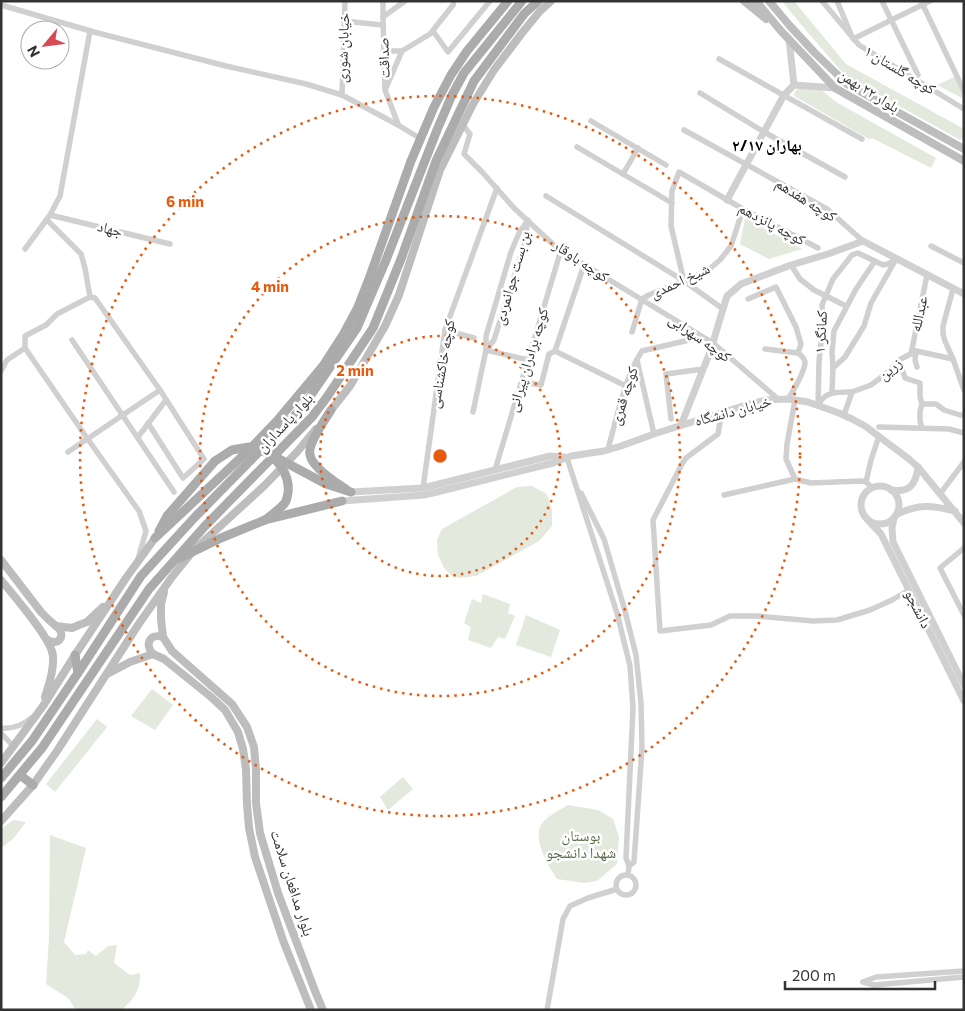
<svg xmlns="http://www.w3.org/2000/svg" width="965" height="1011" font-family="Commissioner,'Noto Naskh Arabic',sans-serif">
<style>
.green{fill:#e3e9dd}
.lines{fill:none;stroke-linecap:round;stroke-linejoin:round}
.minor{stroke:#d0d0d0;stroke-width:5.5}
.tertiary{stroke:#d0d0d0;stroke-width:7}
.secondary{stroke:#bdbdbd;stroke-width:8}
.primary{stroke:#ababab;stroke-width:9}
.primary-bridge{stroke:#ababab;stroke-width:9}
.ring{fill:none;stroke:#e8590c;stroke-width:2.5;stroke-dasharray:2.5 5}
.labels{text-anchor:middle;stroke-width:5;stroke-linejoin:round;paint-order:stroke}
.street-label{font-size:15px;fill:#333;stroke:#fff}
.park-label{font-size:15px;fill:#566b44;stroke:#fff}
.neighbourhood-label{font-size:16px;font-weight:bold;fill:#000;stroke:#fff}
.centre{fill:#e8590c;stroke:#fff;stroke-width:2.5}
.ring-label{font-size:15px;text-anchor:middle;font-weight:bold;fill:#e8590c;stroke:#fff;stroke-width:5;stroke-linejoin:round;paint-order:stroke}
</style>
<rect width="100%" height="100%" fill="#fff"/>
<g class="green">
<path d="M 782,1 L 794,1 L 846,64 L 964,129 L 964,137 L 960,140 L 849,78 L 842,72 L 793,15 Z"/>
<path d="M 959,75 L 964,86 L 964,99 L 937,85 Z"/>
<path d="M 800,88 L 820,89 L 836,102 L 936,158 L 931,168 L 872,138 L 869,139 L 794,96 L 795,91 Z"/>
<path d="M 745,218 L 802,249 L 769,259 L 740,244 Z"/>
<path d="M 532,486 L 547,494 L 552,510 L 552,526 L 539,541 L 476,576 L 460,578 L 452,576 L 444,568 L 438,555 L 437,540 L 442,529 L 517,487 Z"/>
<path d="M 483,594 L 510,604 L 508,613 L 515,616 L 505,639 L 498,637 L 491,648 L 468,640 L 471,627 L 464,623 L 472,599 L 481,603 Z"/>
<path d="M 526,615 L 560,630 L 551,657 L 516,645 Z"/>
<path d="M 152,689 L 173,705 L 155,730 L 131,716 Z"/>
<path d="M 97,719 L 107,727 L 55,792 L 46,784 Z"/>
<path d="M 403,777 L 413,789 L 388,810 L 380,797 Z"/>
<path d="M 568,805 L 598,810 L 613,819 L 619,837 L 617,864 L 597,881 L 584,883 L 557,879 C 549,866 534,843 540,827 C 544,817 560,810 568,805 Z"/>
<path d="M 13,820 L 26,822 L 13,839 L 1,848 L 1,829 Z"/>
<path d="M 50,835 L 86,848 L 64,942 L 75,955 L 86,954 L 88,950 L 96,956 L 108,946 L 117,945 L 114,963 L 130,975 L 140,973 C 141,989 134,1000 121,1010 L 76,1010 L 68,998 L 46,984 L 49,938 Z"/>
</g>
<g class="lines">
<g class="minor">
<path d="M 822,1 L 859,45 L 964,109"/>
<path d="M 837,1 L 853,39 L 930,1"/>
<path d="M 882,1 L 918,75"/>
<path d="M 922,3 L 964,91"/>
<path d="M 1,5 L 94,32 L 226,66 L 306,84 L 342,95 L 398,125 L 421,139"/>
<path d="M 383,17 L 383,1"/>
<path d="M 344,21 L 382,25"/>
<path d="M 433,31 L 448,52 L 490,1"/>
<path d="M 383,51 L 402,51 L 430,34 L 453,5 L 454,1"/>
<path d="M 719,59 L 862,139"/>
<path d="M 386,88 L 402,51"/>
<path d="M 700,93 L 764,132 L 845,177"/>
<path d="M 342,95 L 345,1"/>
<path d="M 591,121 L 666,165"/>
<path d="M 398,124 L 385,90 L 383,17 L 405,1"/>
<path d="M 462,124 L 470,134 L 464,154 L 483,173 L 514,208 L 557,248 L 713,343 L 778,399"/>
<path d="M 684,130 L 827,209 L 863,241"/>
<path d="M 577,147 L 672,203"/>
<path d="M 623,174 L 638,148"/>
<path d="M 546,196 L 684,281 L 671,226 L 672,191 L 679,172 L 743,209 L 818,248"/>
<path d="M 50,215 L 170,244"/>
<path d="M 47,220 L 81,254 L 85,268 L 90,297"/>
<path d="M 931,246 L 964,263"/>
<path d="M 25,249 L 50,215 L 60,196 L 90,31"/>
<path d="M 584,265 L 555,351 L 626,386"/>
<path d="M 791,265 L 800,279 L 814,290 L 846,306"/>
<path d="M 684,281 L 723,309"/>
<path d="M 953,289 L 943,326 L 943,334 L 945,341 L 953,359 L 964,390"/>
<path d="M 642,299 L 649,295 L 707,271 L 720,260 L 731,246 L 743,209"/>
<path d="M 748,299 L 776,287 L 796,327 L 801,344 L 798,353"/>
<path d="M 445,330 L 474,338"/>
<path d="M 632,332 L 642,299"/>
<path d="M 72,340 L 174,492"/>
<path d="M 765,349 L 798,353"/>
<path d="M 486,350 L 494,340 L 526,239 L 527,222"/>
<path d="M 486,350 L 528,360"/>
<path d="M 916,351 L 915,360 L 917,367"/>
<path d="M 911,354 L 927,275"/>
<path d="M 637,360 L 654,434"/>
<path d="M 899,360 L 905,378 L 920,383 L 920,397 L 922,404 L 920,411 L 920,421 L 922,428"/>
<path d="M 833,368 L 845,357 L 864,326 L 871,303 L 895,261"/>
<path d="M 1,371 L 7,360 L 25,348"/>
<path d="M 522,382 L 541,385 L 549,354 L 555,351"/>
<path d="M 832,392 L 833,368 L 832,352 L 834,331 L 856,289 L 875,261"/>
<path d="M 788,399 C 793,391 805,372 805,362 C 804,358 801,355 798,353"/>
<path d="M 795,400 L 787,444 L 786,459 L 795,479"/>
<path d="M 819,404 C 825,391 839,392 852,392"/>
<path d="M 922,404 L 936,404 L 944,410 L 960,415 L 964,415"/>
<path d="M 818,406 L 819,362 L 823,322 L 822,305 L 833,279 L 852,255 L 858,253 L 883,265 L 888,264 L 896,259"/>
<path d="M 473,412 L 486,350 L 486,336 L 511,252 L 519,233 L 528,220"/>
<path d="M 720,413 L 720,422 L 718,434 L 686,458 L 682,464 L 653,520 L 660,631 L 711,625 L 730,616 L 757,616 L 813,621 L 837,620 L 870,610 L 892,600 L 909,590"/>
<path d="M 844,415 L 852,392 L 871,385 L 887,373 L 899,360 L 916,351 L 953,359"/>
<path d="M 671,419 L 666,374 L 703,369"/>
<path d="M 879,427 L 949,429 L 964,433"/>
<path d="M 138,437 L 166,400"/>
<path d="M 609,445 C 617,417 626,374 642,351 L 702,337"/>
<path d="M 68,452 L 160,390"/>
<path d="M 567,458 L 617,613 L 630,666 L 633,708 L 626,858 L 629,866"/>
<path d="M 495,470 L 561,250"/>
<path d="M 866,482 L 871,460 L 879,436"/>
<path d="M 423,488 L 445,330 L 497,188"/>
<path d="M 581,493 L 604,539 L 625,611 L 636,655 L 641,703 L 642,748 L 634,862 L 629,866 L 628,875"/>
<path d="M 940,494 L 964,462"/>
<path d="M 724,495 L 795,479 L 811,483 L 861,481 L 866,482 L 873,488"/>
<path d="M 964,548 L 940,568 L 964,615"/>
<path d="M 138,559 L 146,531 L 139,511 L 87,438 L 25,348 L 25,336 L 46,325 L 57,314 L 90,297 L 95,298 L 160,390 L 204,459 L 183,478 L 148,423"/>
<path d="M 1,728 C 12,729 23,725 31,718"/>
<path d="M 1,733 L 14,747"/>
<circle cx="626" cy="885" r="10"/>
<path d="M 863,982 L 876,977 L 964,971"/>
<path d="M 863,982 L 874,985 L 964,977"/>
<path d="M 547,1010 L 563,919 L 570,906 L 588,898 L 617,889"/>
</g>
<g class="tertiary">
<path d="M 789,39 L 794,85"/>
<path d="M 794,85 L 835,88"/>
<path d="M 727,200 L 784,95 L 794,85"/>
<path d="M 681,425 L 710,352 L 727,296 L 741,284 L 791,265 L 828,254 L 863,241 L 964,294"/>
<circle cx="880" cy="505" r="19"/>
<path d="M 891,490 C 910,493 916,484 918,467"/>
<path d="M 351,492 L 423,488 L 550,456 L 564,457"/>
<path d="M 342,501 L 424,495 L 437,492 L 553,463 L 571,456 L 604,451 L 621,446 L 654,434 L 746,405 L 766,400 L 788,399 L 808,402 L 839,413 L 852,419 L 865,426 L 909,459 L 918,467 L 964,523"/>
<path d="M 897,514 C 919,504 931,505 955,511"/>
<path d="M 894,518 L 892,528 L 893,542 L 964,685"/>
<path d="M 868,520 L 881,534 L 964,701"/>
</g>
<g class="secondary">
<path d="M 744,1 L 766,19"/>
<path d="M 756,1 L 781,31 L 835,88 L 964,161"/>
<path d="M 769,1 L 790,26 L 814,52 L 847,84 L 964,149"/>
<path d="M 328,414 L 350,386 L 385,326 L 399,295 L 440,170 L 473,104 L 494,70 L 522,33 L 540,11 L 551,1"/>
<path d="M 1,560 L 41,612 L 49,620 L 56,626 L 72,628 L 79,625 L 87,622 L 103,607"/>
<path d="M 1,580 C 13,595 52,639 53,656 C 54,670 49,684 45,697"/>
<path d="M 164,592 L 161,604 L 161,619 L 163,637 L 172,651 L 232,704 L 247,727 L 254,747 L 256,769 L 256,803 L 260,833 L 278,893 L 315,991 L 323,1010"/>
<path d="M 48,640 C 59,647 67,634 56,626"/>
<path d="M 153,654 C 144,644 150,633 163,637"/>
<path d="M 109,673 L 130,662 L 153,654 L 164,659 L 211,697 L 225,710 L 238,732 L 243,749 L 246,769 L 247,805 L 249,828 L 255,857 L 284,943 L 311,1010"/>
<path d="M 1,763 L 43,706 L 75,655 L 126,578 L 155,538"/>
<path d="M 1,821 L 33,785 L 57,751 L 138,625 L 172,577 L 193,551 L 264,486 L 297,452 L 316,429"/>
</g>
<g class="primary">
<path d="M 331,410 C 325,420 307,444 310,455 C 312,467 336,483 346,489"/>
<path d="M 159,531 L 167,516 L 215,461"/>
<path d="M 155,538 L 249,450 L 277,421 L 323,366 L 343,335 L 358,307 L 369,279 L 411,161 L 434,107 L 451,75 L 467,51 L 508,1"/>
<path d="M 180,558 L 221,538 L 265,520 L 342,501"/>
<path d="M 75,655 L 78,673"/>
<path d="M 20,775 L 33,785"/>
<path d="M 1,778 L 32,741 L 78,673 L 141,576 L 195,517 L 302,408 L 357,328 L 386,260 L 437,130 L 452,95 L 464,73 L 522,1"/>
<path d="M 1,797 L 42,748 L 149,589 L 205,526 L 312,417 L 327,397 L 373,328 L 401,259 L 436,161 L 474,81 L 524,14 L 538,1"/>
</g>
<g class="primary-bridge">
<path d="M 215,461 L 232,450 L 249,447 L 268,453 L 326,484 L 351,492"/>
<path d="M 265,520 C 271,515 279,510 284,504 C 287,501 287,497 288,493 C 290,478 283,467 273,457"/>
</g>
</g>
<g class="ring">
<circle cx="440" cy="456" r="120"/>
<circle cx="440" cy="456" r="240"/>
<circle cx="440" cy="456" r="360"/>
</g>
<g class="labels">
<g class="street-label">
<text transform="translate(343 48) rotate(-88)" y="5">خیابان شوری</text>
<text transform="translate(384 58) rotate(-92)" y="5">صداقت</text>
<text transform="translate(900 70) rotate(31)" y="5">کوچه گلستان ۱</text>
<text transform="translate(869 91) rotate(32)" y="5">بلوار ۲۲ بهمن</text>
<text transform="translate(806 200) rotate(32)" y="5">کوچه هفدهم</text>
<text transform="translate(772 224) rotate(28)" y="5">کوچه پانزدهم</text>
<text transform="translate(110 229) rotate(14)" y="5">جهاد</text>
<text transform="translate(581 261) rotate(34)" y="5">کوچه باوقار</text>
<text transform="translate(512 278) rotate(-74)" y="5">بن بست جوانمردی</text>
<text transform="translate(680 281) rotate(-25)" y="5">شیخ احمدی</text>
<text transform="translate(919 314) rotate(-78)" y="5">عبدالله</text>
<text transform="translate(821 332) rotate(-87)" y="5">کمانگر ۱</text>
<text transform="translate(700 338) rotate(35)" y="5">کوچه سهرابی</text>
<text transform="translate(528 360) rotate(-73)" y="5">کوچه برادران پیرانی</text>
<text transform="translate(442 364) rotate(-80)" y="5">کوچه خاکشناسی</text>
<text transform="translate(890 369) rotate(-40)" y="5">زرین</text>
<text transform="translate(624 396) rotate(-72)" y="5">کوچه قمری</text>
<text transform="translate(733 411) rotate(-15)" y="5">خیابان دانشگاه</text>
<text transform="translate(285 423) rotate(-47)" y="5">بلوار پاسداران</text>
<text transform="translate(918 609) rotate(63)" y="5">دانشجو</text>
<text transform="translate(292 883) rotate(72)" y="5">بلوار مدافعان سلامت</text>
</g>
<g class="park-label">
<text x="581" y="841">بوستان<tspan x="581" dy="17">شهدا دانشجو</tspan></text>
</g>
<g class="neighbourhood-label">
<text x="767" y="151">۲/۱۷ بهاران</text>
</g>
</g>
<circle cx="440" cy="456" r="8" class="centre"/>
<g class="ring-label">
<text x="185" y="207">6 min</text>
<text x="270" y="292">4 min</text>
<text x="355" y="376">2 min</text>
</g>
<rect width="965" height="1011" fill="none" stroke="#333333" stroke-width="5"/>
<g transform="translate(45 45) rotate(241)"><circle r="24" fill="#ffffff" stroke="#adadad"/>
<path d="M0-4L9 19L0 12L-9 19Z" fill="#d44b56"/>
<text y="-8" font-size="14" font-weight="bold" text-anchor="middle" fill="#333333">N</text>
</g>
<path d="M785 981v8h150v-8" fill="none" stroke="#333333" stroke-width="2.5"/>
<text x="792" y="981" font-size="15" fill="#333333" stroke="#ffffff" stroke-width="4" paint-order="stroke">200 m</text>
</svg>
